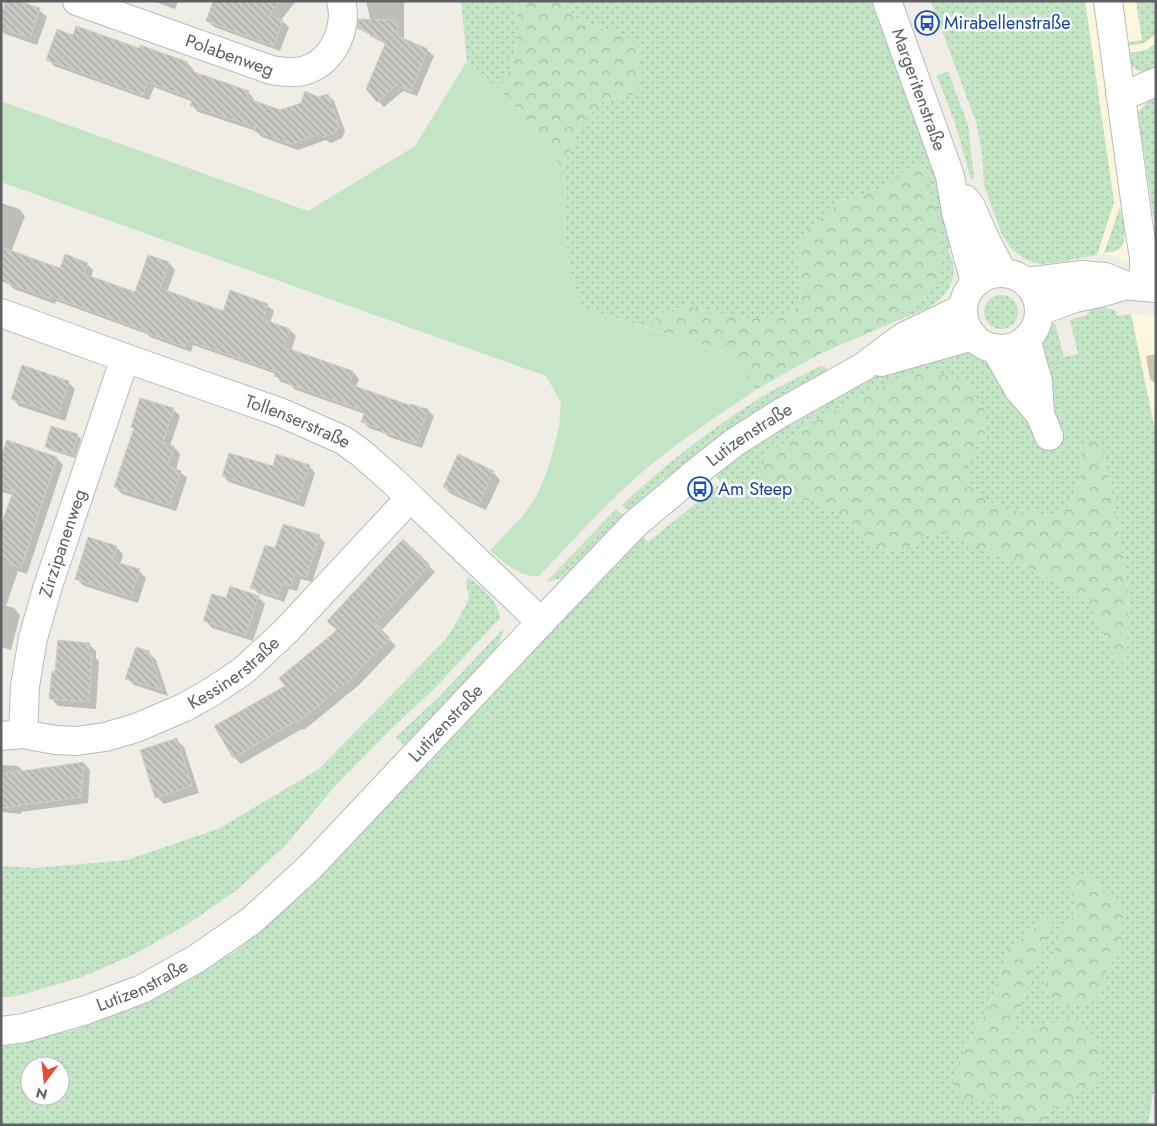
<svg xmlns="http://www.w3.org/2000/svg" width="1157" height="1126" font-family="Jost,sans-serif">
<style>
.commercial{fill:#fcf6dc}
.grass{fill:url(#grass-dots);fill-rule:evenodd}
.forest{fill:url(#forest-crowns)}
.park{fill:#c3e5c5}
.shadow{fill:#0003}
.building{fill:url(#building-back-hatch);stroke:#d3cfc4}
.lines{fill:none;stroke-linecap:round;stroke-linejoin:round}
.minor-casing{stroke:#b7babe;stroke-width:30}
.minor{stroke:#fff;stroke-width:28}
.labels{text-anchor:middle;stroke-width:5;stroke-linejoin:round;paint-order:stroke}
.transit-label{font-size:18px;fill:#164399;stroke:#fff;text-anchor:start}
.street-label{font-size:18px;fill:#5d6065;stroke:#fff}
</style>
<defs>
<pattern id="grass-dots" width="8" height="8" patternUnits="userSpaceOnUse" patternTransform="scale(1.25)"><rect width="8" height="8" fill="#c3e5c5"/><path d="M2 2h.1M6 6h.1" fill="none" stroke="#a2bda4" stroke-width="1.8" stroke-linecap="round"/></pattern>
<pattern id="forest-crowns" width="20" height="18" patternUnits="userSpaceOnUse" patternTransform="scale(1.25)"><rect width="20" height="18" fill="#c3e5c5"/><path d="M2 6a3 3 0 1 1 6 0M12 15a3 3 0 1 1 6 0" fill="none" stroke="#a2bda4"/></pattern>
<pattern id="building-back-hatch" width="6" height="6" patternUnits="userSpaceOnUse" patternTransform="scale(1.25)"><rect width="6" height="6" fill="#cac8c2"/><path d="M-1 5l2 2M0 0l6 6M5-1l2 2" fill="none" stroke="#a7a6a1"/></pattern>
</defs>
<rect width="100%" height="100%" fill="#efede5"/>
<g class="commercial">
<path d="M 1085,1 L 1156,1 L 1156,259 L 1123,261 L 1104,253 L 1097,255 L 1114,202 Z"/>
<path d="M 1131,314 L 1156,316 L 1156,435 Z"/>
</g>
<g class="grass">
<path d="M 461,1 L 514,1 C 516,9 518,17 518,25 C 519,49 510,69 499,89 L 467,61 Z"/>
<path d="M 566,1 L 871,1 L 943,185 L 957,245 L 948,249 C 950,253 952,259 953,264 C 954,269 954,275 952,280 C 944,305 923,310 901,319 L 901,313 L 929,295 L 905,171 L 888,187 L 843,200 L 797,251 L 801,292 L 797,307 L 784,316 L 751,319 L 686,306 L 664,312 L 646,327 L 585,308 L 579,303 L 569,265 L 564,226 L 567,194 L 562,170 L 582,123 L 604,101 L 632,95 L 627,37 L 578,20 L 566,6 Z"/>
<path d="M 931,1 L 1085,1 L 1114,202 L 1097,255 L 1060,262 L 1041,264 L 1032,262 L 1022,257 L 1011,248 L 1002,235 L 984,185 L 982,153 L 976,122 Z"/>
<path d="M 1136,1 L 1156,1 L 1156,34 L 1144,43 L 1128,46 L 1125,43 L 1142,40 Z"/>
<path d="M 1156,43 L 1156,71 C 1142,73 1130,72 1128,56 L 1129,53 L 1146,50 Z"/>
<path d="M 948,71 L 968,125 L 974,178 L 971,180 L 955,123 L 937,76 Z"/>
<path d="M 1156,96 L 1156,222 L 1153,216 L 1138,112 L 1151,98 Z"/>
<path d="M 1120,207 C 1122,218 1129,240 1120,248 C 1117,252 1109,252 1104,253 Z"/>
<circle cx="1001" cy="312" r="17"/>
<path d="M 1102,307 L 1115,310 L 1117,316 L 1131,314 L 1156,435 L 1156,1092 L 1153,1094 L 1148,1125 L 1043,1125 L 1047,1114 L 1078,1089 L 1095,1087 L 1053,1023 L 1030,1025 L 1011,1038 L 1018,1013 L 1056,911 L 1009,948 L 988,1009 L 963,1052 L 983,1100 L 996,1095 L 1005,1121 L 1007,1125 L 1,1125 L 1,1046 L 75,1030 L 144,1001 L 236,951 L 314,882 L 549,630 L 642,535 L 648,542 L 721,483 L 715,474 L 780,427 L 889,369 L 962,351 C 976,355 986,361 997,370 L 1041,355 C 1042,344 1045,329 1055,323 L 1064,357 L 1078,354 L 1070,320 L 1087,315 L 1090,310 ZM 922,370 L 965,380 L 983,409 L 986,432 L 968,459 L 966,473 L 978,496 L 1006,509 L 1049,515 L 1067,508 L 1080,480 L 1081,448 L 1100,442 L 1114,501 L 1129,594 L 1126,664 L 1116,659 L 1090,606 L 1059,583 L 948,533 L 930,533 L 899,553 L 870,544 L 848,519 L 813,501 L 773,496 L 766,456 L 801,430 L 854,399 ZM 1094,878 L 1105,896 L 1120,901 L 1121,952 L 1108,967 L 1100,996 L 1064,1004 L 1048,994 L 1045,980 L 1057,942 L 1073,916 L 1074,903 L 1068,880 ZM 30,1066 L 60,1066 L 60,1096 L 30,1096 Z"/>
<path d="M 821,366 L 825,367 L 830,372 L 630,512 L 622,505 C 665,464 712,428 763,396 C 781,385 801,376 821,366 Z"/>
<path d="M 616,509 L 625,516 L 574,569 L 563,578 L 546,582 Z"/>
<path d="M 469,577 C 484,590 497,599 500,618 L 433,690 L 390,730 L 335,786 L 285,846 L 238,889 L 191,922 L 135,954 L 82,977 L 21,995 L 1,998 L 1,866 L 35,868 L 127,860 L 220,828 L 319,769 L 447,638 L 465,607 L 469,598 L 466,582 Z"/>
<path d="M 504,628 L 499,644 L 488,659 L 406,747 L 396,737 L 439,697 Z"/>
</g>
<g class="forest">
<path d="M 514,1 L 566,1 L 566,6 L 578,20 L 627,37 L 640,49 L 642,82 L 632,95 L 604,101 L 582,123 L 562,170 L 546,141 L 499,89 C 510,69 519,49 518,25 C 518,17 516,9 514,1 Z"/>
<path d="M 919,165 L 925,168 L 940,226 L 940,277 L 929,295 L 901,313 L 901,319 L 822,353 L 787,372 L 756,390 L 729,354 L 646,327 L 664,312 L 686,306 L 751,319 L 784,316 L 797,307 L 801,292 L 797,250 L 806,230 L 843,200 L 888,187 L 905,171 Z"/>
<path d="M 922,370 L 965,380 L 984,409 L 986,432 L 968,459 L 966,473 L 978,496 L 1006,509 L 1049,515 L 1067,508 L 1080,480 L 1081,448 L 1089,439 L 1100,442 L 1114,501 L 1129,594 L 1126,665 L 1116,659 L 1090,606 L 1059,583 L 948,533 L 930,533 L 899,553 L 870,544 L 848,519 L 813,501 L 773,496 L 758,486 L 766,456 L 801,430 L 854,399 Z"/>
<path d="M 1083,875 L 1094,878 L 1105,896 L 1120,901 L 1123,913 L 1121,952 L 1108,967 L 1100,996 L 1086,1006 L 1064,1005 L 1048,994 L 1045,980 L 1057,942 L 1073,916 L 1074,903 L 1068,880 Z"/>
<path d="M 1057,910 L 1018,1013 L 1012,1037 L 1030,1025 L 1079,1020 L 1097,1038 L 1101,1079 L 1095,1087 L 1078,1089 L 1070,1107 L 1061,1102 L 1047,1114 L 1043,1125 L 1007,1125 L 1005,1121 L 996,1095 L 983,1101 L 963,1102 L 952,1081 L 963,1052 L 988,1009 L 1009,948 Z"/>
</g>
<path class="park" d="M 467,61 L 499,89 L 546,141 L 562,170 L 567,194 L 564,226 L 569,266 L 579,302 L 585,308 L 729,354 L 756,390 C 718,415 681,440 647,468 C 608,501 574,539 539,576 C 523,579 501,561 490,550 L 522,517 L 537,495 L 549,466 L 559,427 L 561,403 L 546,376 L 1,182 L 1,101 L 308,211 L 415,146 Z"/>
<g class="shadow">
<path d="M 153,1 L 178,1 L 175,9 Z"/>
<path d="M 214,1 L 296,1 L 281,20 L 289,27 L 280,51 L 214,27 L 207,20 Z"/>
<path d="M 366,1 L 404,1 L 404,40 L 427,50 L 434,56 L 417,96 L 403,91 L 384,107 L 378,101 L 386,44 L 372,37 L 365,31 L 370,18 Z"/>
<path d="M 39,10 L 47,17 L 37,45 L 5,34 L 1,29 L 1,18 Z"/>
<path d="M 74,36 L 140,50 L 187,63 L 194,70 L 192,73 L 248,92 L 254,99 L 253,102 L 280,111 L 328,95 L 334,101 L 345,131 L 342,138 L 331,143 L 326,140 L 298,150 L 262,137 L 256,131 L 198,112 L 192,106 L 193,102 L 154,87 L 149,100 L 54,66 L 48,59 Z"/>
<path d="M 1,203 L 19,209 L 25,216 L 11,252 L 60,270 L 87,264 L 93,270 L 91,278 L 136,294 L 149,256 L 169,263 L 175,270 L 167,292 L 224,312 L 267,305 L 274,311 L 270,323 L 290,330 L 296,336 L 291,351 L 353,372 L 359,379 L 356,387 L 419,409 L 428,410 L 434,416 L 422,448 L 389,437 L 386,434 L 369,428 L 363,422 L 365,414 L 296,390 L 290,385 L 281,382 L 275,375 L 276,374 L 193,345 L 191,352 L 150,337 L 147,334 L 56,301 L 55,304 L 14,289 L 8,283 L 1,270 Z"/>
<path d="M 1156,354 L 1156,384 L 1150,379 L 1146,356 Z"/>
<path d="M 68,382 L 75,389 L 65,421 L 19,406 L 12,398 Z"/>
<path d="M 173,409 L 180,416 L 170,446 L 174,447 L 180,454 L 176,470 L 180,472 L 187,478 L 176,511 L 122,494 L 115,487 L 135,429 L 132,426 Z"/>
<path d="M 52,428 L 78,436 L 81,439 L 75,458 L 50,450 L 46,447 Z"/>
<path d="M 8,441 L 57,458 L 63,465 L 27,574 L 18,571 L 6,606 L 14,608 L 20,615 L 11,650 L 1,647 L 1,529 L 13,495 L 1,492 L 1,461 Z"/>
<path d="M 309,466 L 315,473 L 304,507 L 229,482 L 223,476 L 273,467 Z"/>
<path d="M 493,472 L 500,480 L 486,510 L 451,494 L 444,487 Z"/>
<path d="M 319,537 L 325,543 L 312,582 L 301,579 L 297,591 L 289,589 L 284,602 L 258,593 L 252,587 L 276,550 Z"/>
<path d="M 403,541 L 435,572 L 381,631 L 396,646 L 359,685 L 304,730 L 302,729 L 241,764 L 234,757 L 286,686 L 338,631 Z"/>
<path d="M 116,547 L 123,554 L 120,565 L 139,571 L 146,578 L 138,603 L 84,586 L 77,579 Z"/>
<path d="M 258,597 L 265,604 L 253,641 L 212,628 L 205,620 L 227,600 Z"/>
<path d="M 89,644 L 96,651 L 96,658 L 99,661 L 96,709 L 58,706 L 51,698 L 57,672 Z"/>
<path d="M 149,653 L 156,660 L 168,696 L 134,685 L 127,678 Z"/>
<path d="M 177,740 L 184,747 L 199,793 L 164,804 L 157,797 Z"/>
<path d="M 84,763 L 90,770 L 88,803 L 21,812 L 21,814 L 1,812 L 1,765 L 18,766 L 24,772 Z"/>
</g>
<g class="building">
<path d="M 6,1 L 19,1 L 40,8 L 30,38 L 1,28 L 1,14 Z"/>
<path d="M 213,1 L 281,1 L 269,15 L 283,20 L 274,46 L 206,21 Z"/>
<path d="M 358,19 L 398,20 L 398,36 L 428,49 L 411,91 L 396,85 L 377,102 L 366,89 L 386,42 L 357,28 Z"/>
<path d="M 76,26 L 139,48 L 140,45 L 188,62 L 186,69 L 249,91 L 247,98 L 280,110 L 301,103 L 305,91 L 318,97 L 328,94 L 339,124 L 336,132 L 323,137 L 319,134 L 291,144 L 254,131 L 256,127 L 190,106 L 193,98 L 147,82 L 143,95 L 46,60 L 57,29 L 73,35 Z"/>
<path d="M 1,247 L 60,268 L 65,254 L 88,263 L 84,274 L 135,292 L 148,255 L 169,262 L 160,288 L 223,311 L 230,290 L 268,304 L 263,319 L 290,329 L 284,347 L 353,371 L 349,384 L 409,405 L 411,404 L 418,406 L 419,407 L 428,409 L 416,443 L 381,431 L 382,429 L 361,422 L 365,411 L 288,384 L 289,381 L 274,376 L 275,371 L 187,340 L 185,347 L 142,331 L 143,330 L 50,296 L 49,298 L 1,281 Z"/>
<path d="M 22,365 L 69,381 L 58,414 L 11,399 Z"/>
<path d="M 140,398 L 174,408 L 163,443 L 174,446 L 168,466 L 181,471 L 169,505 L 114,487 L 134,428 L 131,427 Z"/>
<path d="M 51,426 L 78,434 L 72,455 L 45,447 Z"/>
<path d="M 7,440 L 57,457 L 21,568 L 1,561 L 1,525 L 13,492 L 1,488 L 1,457 Z"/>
<path d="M 229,453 L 273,466 L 276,454 L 310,465 L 298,501 L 222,476 Z"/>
<path d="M 458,454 L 494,471 L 479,504 L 443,487 Z"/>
<path d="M 283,524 L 320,535 L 306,577 L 295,573 L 291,586 L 283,583 L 278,597 L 250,588 L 265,545 L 275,548 Z"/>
<path d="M 88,537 L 117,546 L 112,561 L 140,569 L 131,597 L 75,579 Z"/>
<path d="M 403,539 L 430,565 L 375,623 L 390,638 L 352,678 L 296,724 L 294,722 L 233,758 L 214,726 L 285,686 L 279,678 L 337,630 L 327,621 Z"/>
<path d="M 230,586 L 259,596 L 246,635 L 203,621 L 212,594 L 226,598 Z"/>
<path d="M 58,640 L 90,643 L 89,652 L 92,653 L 89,702 L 49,699 L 52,671 L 55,671 Z"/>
<path d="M 136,647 L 149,651 L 162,690 L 125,679 Z"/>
<path d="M 177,738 L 192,786 L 155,798 L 140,750 Z"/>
<path d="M 84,762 L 81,797 L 1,808 L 1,774 Z"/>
</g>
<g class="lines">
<g class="minor-casing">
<g id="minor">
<path id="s1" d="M 77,1 L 271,70 C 283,72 297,74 309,69 C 334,59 348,27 341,1"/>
<path id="s2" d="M 887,1 L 950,176 L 956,212 L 975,283"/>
<path d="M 1108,1 L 1138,222 L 1144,257 L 1144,268 L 1143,287"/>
<path d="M 1120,93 L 1133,92 L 1156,82"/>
<path d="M 965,199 L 971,207 L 986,241 L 1003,273"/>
<circle cx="1001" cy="311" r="38"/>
<path d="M 1026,282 L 1082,275 L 1105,277 L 1124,285 L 1156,288"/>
<path d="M 1039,311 L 1075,298 L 1104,292 L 1123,286"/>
<path id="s3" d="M 1,313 L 125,358 L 282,413 L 343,440 L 361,453 L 394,482 L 541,622"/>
<path d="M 1026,339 L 1038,382 L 1040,414 L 1049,436"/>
<path d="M 995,348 L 1019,390 L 1040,414"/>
<path d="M 881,362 L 973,336"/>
<path id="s4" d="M 23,734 L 25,686 L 33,638 L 48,586 L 125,358"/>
<path id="s5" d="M 1,736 L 23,734 L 55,740 L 76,741 L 105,737 L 136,728 L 185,707 L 213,691 L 243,671 L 286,631 L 410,498"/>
<path id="s6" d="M 1,1031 L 24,1028 L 86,1010 L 142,989 L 196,959 L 251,921 L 309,868 L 541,622 L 635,524 L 703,467 L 735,442 L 779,414 L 863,367 L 903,337 L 963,308"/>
</g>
</g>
<use href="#minor" class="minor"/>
</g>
<defs>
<g id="bus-ring" transform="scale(1.25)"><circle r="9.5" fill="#fff" stroke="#1a4fb4" stroke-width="1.5"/><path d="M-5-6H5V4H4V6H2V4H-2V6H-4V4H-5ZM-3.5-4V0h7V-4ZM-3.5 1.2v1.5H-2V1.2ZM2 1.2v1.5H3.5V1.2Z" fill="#1a4fb4"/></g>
</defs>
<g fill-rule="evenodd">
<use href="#bus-ring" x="927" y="23"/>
<use href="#bus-ring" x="700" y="489"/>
</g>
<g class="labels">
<g class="transit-label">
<text x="944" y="29">Mirabellenstraße</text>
<text x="718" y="495">Am Steep</text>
</g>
<g class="street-label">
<text dy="6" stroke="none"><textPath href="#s1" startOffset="162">Polabenweg</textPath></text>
<text dy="6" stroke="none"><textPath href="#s2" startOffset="94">Margeritenstraße</textPath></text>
<text dy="6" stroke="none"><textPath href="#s3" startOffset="316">Tollenserstraße</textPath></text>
<text dy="6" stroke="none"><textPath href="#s6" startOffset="974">Lutizenstraße</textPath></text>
<text dy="6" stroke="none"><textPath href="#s4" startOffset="196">Zirzipanenweg</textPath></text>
<text dy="6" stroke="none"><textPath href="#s5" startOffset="250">Kessinerstraße</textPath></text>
<text dy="6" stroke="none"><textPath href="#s6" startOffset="554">Lutizenstraße</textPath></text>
<text dy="6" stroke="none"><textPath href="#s6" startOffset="149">Lutizenstraße</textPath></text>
</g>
</g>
<rect width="1157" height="1126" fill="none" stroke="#5d6065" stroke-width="5"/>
<g transform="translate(45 1081) rotate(195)"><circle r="24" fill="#ffffff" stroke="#bebfc1"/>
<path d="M0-4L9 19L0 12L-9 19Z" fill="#e14e39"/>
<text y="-8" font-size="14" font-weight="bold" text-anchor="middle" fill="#5d6065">N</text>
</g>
</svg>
